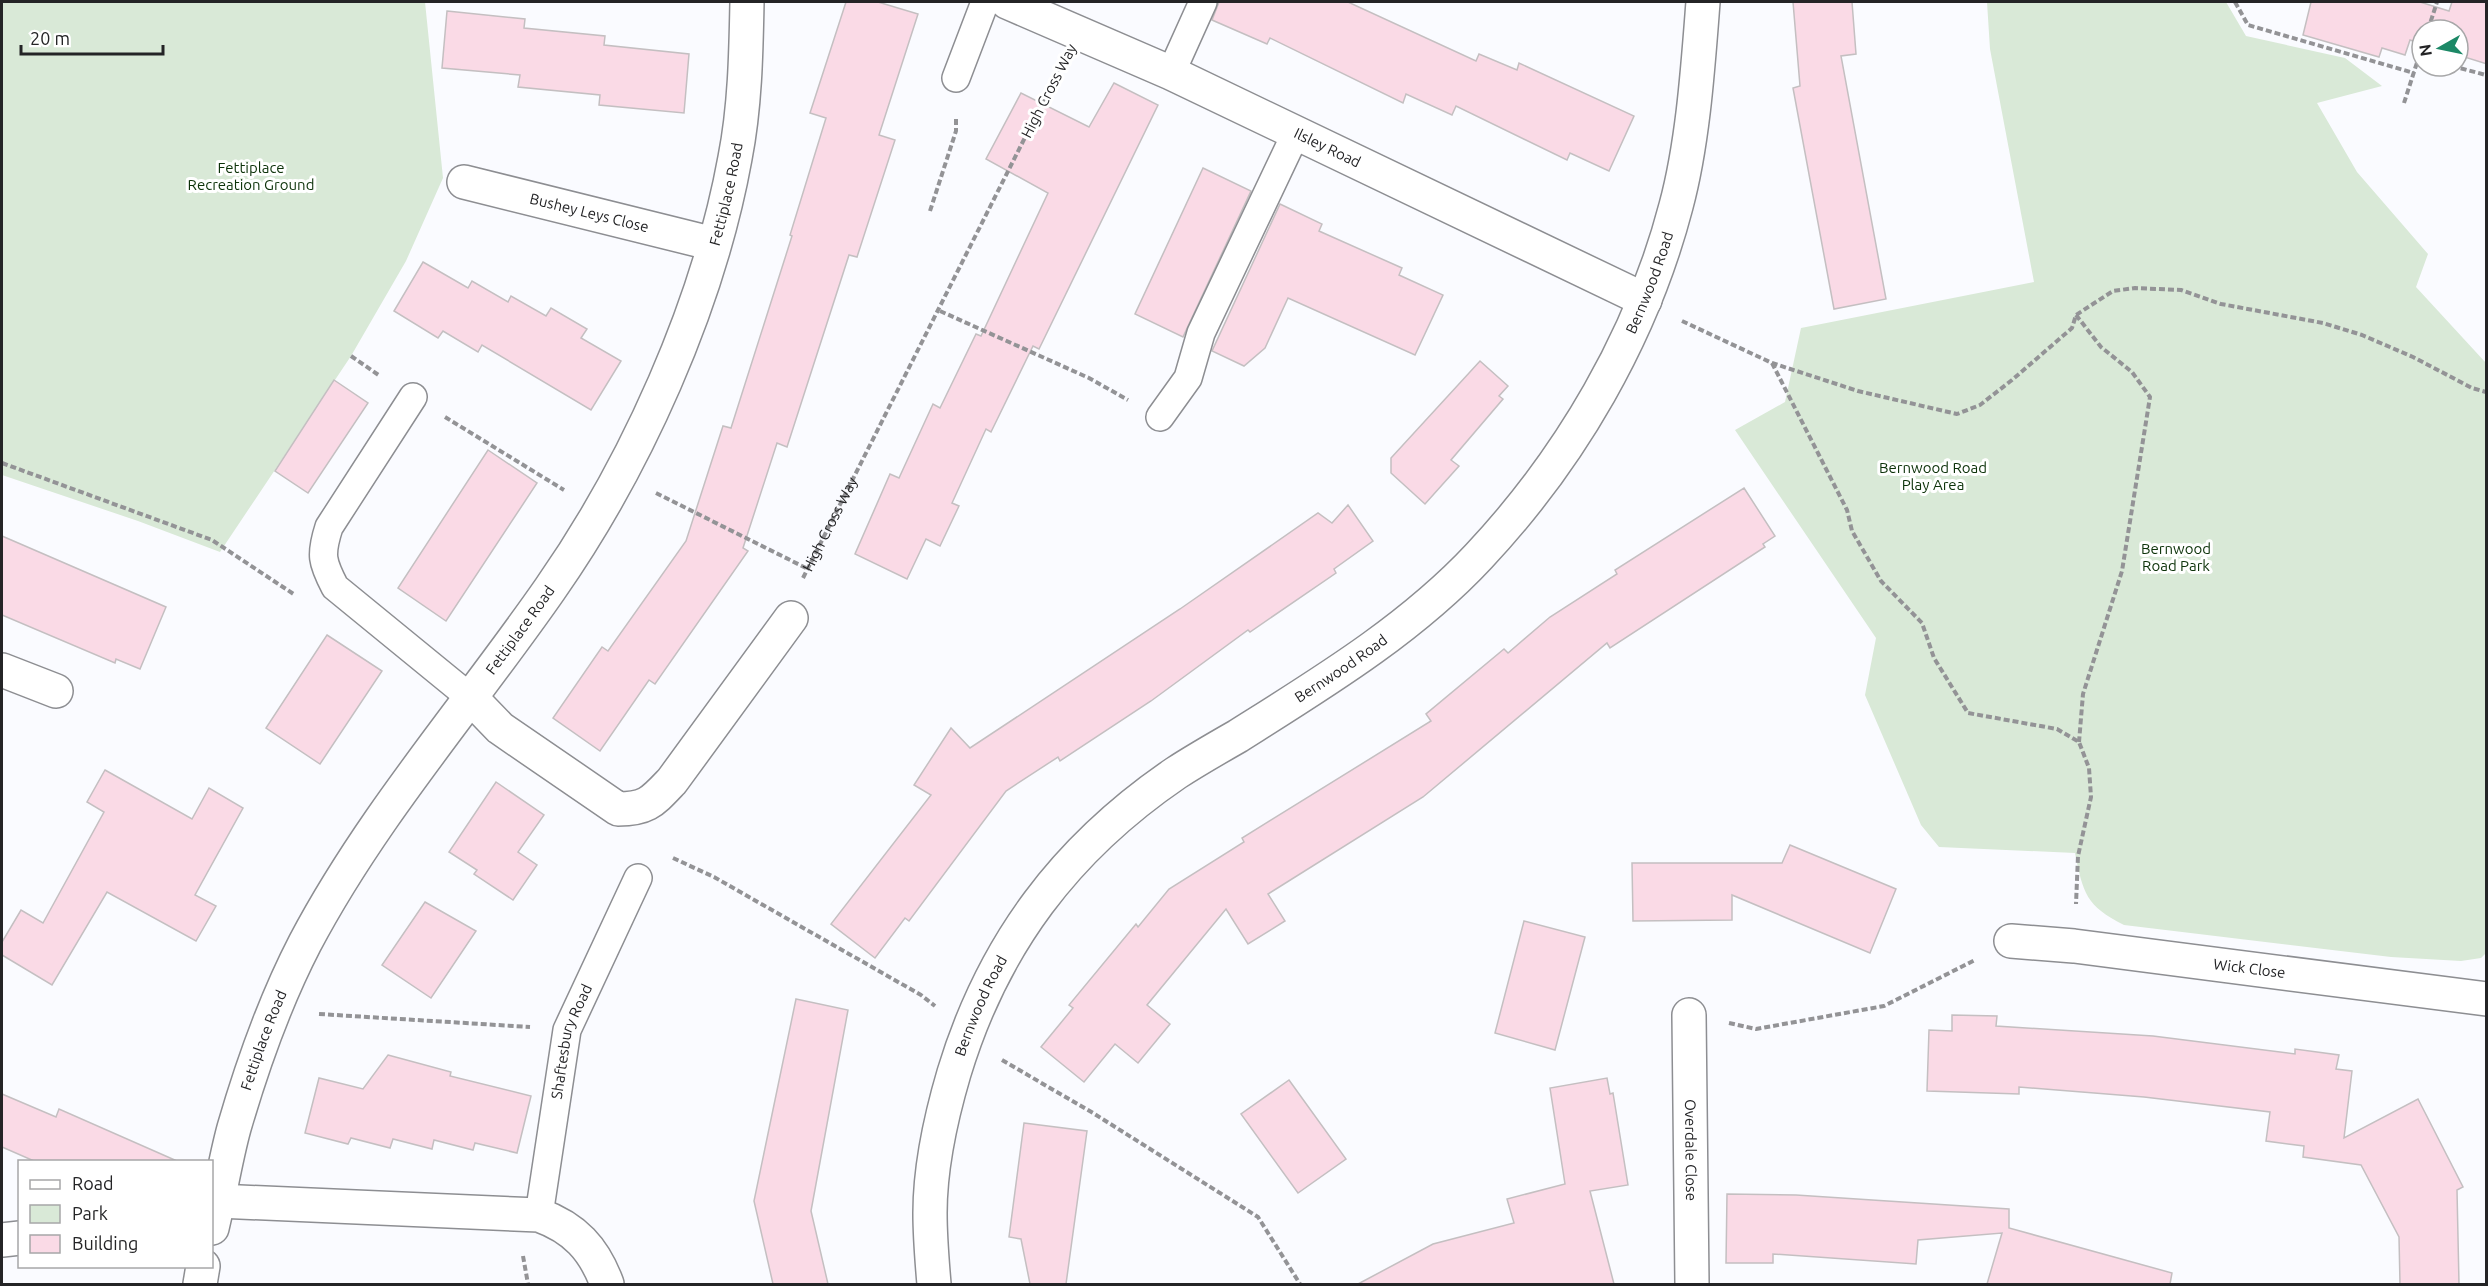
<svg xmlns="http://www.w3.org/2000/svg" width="2488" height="1286" font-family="Ubuntu,sans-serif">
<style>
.green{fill:#d9e9d7}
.building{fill:#fadae6;stroke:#c4bfc1;stroke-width:1.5}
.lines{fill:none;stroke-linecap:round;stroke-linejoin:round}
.service-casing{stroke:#8d8e92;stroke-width:30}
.minor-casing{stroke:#8d8e92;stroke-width:36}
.tertiary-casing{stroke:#8d8e92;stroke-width:36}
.path{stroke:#939396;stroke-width:4;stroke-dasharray:6 3;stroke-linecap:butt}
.service{stroke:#fff;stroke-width:27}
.minor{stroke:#fff;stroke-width:33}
.tertiary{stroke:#fff;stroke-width:33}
.labels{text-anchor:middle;stroke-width:6;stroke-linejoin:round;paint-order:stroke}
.street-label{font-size:15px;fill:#242426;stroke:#fff}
.park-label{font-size:15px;fill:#0c3209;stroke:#fff}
</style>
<rect width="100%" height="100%" fill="#fafbff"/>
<g class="green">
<path d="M 2,2 L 425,2 L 443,178 L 406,261 L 351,356 L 220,552 L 138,521 L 2,475 Z"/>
<path d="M 1987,2 L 2226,2 L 2246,36 L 2345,58 L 2382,86 L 2317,103 L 2357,172 L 2428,254 L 2416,287 L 2486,363 L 2486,953 L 2481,958 L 2461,961 L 2391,957 L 2124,925 C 2086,906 2083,893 2075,853 L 1939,847 L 1921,825 L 1865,695 L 1876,638 L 1735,430 L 1785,402 L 1801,328 L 2034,282 L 1990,49 Z"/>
</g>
<g class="building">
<path d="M 846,2 L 878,2 L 918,14 L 879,135 L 895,140 L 857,257 L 849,255 L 787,447 L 777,443 L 743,548 L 748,551 L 655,684 L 649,680 L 600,751 L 553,718 L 602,647 L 608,651 L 686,541 L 723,426 L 731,428 L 792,236 L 790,235 L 826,118 L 810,113 Z"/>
<path d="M 1219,2 L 1348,2 L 1476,61 L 1479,54 L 1517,70 L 1519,63 L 1634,116 L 1609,171 L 1570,153 L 1567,160 L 1456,106 L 1452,115 L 1406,94 L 1403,103 L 1270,38 L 1267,44 L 1212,20 Z"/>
<path d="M 1793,2 L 1852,2 L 1856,54 L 1841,56 L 1886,299 L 1834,309 L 1793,88 L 1800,86 Z"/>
<path d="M 2311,2 L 2420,2 L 2449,11 L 2452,2 L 2487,2 L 2487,64 L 2458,55 L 2458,30 L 2422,30 L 2422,44 L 2410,40 L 2405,55 L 2382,48 L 2379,57 L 2303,35 Z"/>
<path d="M 447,11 L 525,19 L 524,28 L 605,36 L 604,45 L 689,54 L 684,113 L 599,105 L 600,95 L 518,87 L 520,75 L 442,68 Z"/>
<path d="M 1114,83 L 1158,105 L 1039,349 L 1033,346 L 991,432 L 986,429 L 952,503 L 959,506 L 940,546 L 926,539 L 907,579 L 855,554 L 890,474 L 899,478 L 933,404 L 940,408 L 976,334 L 981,336 L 1048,193 L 986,159 L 1021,93 L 1089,127 Z"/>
<path d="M 1203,168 L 1251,191 L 1183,337 L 1135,314 Z"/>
<path d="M 1280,204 L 1322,224 L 1319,231 L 1402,268 L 1399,275 L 1443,295 L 1415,355 L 1288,298 L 1265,348 L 1244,366 L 1212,351 Z"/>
<path d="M 423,262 L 468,288 L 472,281 L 508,302 L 511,296 L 546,316 L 551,308 L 587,329 L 581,338 L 621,361 L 591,410 L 482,345 L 478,352 L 443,331 L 438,338 L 394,311 Z"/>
<path d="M 1480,361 L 1508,386 L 1499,396 L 1503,399 L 1451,460 L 1459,466 L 1425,504 L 1391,473 L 1391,458 Z"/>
<path d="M 334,380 L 368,403 L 308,493 L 275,471 Z"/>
<path d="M 488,450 L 537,483 L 446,621 L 398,588 Z"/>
<path d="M 1744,488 L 1775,536 L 1763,544 L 1765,547 L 1610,648 L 1607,643 L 1423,797 L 1268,894 L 1285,921 L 1248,944 L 1226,909 L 1147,1005 L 1170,1024 L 1138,1063 L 1115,1044 L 1084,1082 L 1041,1047 L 1073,1008 L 1069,1005 L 1136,924 L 1138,927 L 1169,889 L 1244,842 L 1242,838 L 1431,721 L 1426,714 L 1504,649 L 1508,653 L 1550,617 L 1617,574 L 1615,570 Z"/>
<path d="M 1348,505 L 1373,541 L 1334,569 L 1336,573 L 1250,632 L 1248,630 L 1151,701 L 1060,761 L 1058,757 L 1006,791 L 909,921 L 905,918 L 875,958 L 831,924 L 931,795 L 914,785 L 951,728 L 970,748 L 1180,609 L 1318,513 L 1332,523 Z"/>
<path d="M 2,536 L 166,607 L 140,669 L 116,659 L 115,663 L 2,615 Z"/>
<path d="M 327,635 L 382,671 L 320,764 L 266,728 Z"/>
<path d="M 105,770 L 192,819 L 209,788 L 243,808 L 195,895 L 216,906 L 196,941 L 107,892 L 52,985 L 2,955 L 2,942 L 21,910 L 43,923 L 104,812 L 87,802 Z"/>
<path d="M 496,782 L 544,815 L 518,852 L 537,865 L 513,900 L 474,874 L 477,870 L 449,852 Z"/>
<path d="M 1790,845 L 1896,889 L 1870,953 L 1732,895 L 1732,920 L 1633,921 L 1632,863 L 1782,863 Z"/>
<path d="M 425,902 L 476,931 L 431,998 L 382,965 Z"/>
<path d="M 1524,921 L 1585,937 L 1555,1050 L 1495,1033 Z"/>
<path d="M 796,999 L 848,1010 L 811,1211 L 828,1284 L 773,1284 L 754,1201 Z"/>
<path d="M 1952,1015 L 1997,1016 L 1996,1026 L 2153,1036 L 2295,1054 L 2295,1049 L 2339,1055 L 2336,1069 L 2352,1071 L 2344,1138 L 2418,1099 L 2463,1187 L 2457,1190 L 2459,1284 L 2400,1284 L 2399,1237 L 2361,1165 L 2303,1157 L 2304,1146 L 2266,1141 L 2270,1112 L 2144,1097 L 2019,1087 L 2019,1094 L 1927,1091 L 1929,1030 L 1952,1031 Z"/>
<path d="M 388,1055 L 451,1072 L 450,1076 L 531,1096 L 517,1153 L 475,1143 L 473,1150 L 434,1140 L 432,1149 L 393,1139 L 390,1148 L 351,1138 L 348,1144 L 305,1133 L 319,1078 L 363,1089 Z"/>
<path d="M 1607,1078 L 1610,1094 L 1613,1093 L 1628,1185 L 1590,1191 L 1614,1284 L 1358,1284 L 1433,1244 L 1514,1223 L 1507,1199 L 1565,1184 L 1550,1088 Z"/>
<path d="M 1289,1080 L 1346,1159 L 1298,1193 L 1241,1114 Z"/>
<path d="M 2,1094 L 56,1117 L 59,1109 L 177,1161 L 34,1161 L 2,1147 Z"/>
<path d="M 1024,1123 L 1087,1131 L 1066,1284 L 1030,1284 L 1021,1239 L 1009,1237 Z"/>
<path d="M 1727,1194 L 1796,1195 L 2009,1209 L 2009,1228 L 2172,1273 L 2170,1284 L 1987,1284 L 2002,1233 L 1918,1240 L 1916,1264 L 1773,1254 L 1773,1263 L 1726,1263 Z"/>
</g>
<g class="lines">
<g class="service-casing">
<g id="service">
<path d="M 1171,73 L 1203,2"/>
<path d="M 956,78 L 985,2"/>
<path d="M 413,397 L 329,527 C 320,555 322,562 335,587 L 472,699"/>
<path d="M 1160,417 L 1188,378 L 1201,333 L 1295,135"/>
<path id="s2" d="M 539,1215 L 567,1030 L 638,878"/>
</g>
</g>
<g class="minor-casing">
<g id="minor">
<path id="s3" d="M 1007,2 L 1171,73 L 1645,300"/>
<path id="s4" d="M 464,182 L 714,244"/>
<path d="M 2,670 L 56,691"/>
<path d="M 472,699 L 500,728 L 618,809 C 647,809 652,802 672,781 L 791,618"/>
<path id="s5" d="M 2011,941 L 2074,946 L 2486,999"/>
<path id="s6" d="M 1689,1015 L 1692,1284"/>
<path d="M 218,1201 L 539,1215 C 575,1228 594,1249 607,1284"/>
<path d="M 2,1240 L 20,1238"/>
<path id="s7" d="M 934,1284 C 932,1261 930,1237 930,1213 C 930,1166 941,1117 954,1073 C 993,944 1066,848 1176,773 C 1196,760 1217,748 1238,736 C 1322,683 1411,629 1479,556 C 1571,458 1642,336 1676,206 C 1693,143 1698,67 1703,2"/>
</g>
</g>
<g class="tertiary-casing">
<g id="tertiary">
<path id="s8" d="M 212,1228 C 220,1195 225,1161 234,1128 C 252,1066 275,1001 305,943 C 372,816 468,707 550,589 C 636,466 708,306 735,158 C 745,107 746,54 747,2"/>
<path d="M 200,1284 L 203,1266"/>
</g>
</g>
<g class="path">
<path d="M 2235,2 L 2248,25 L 2414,73"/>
<path d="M 2428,30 L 2437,2"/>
<path d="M 2452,66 L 2486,75"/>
<path d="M 2404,103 L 2422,47"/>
<path d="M 930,211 L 956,131 L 956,117"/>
<path d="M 940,311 L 1089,378 L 1128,400"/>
<path d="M 2076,315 L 2101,347 L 2132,372 L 2150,397 L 2122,571 L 2083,694 L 2079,742"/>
<path d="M 1682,321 L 1772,363 L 1858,391 L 1957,414 L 1980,405 L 2012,380 L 2072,328 L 2076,315 L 2113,291 L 2135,288 L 2181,290 L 2221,304 L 2323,323 L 2362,335 L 2413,357 L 2472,388 L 2486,392"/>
<path d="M 351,356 L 380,376"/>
<path d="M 1772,363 L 1847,510 L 1852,531 L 1881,581 L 1922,623 L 1934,658 L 1968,713 L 2057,729 L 2079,742 L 2089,768 L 2091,797 L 2078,856 L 2076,904"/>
<path d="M 445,417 L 564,490"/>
<path d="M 2,463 L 212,540 L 295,595"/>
<path d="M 656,493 L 806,568"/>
<path id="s1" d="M 803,578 L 1059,70"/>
<path d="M 673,858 L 714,877 L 921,995 L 935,1006"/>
<path d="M 319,1014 L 530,1027"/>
<path d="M 1729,1023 L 1756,1029 L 1884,1006 L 1975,960"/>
<path d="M 1002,1060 L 1093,1113 L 1258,1217 L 1300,1284"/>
<path d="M 523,1256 L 528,1284"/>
</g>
<use href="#service" class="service"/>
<use href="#minor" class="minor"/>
<use href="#tertiary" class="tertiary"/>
</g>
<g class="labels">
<g class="street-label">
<text transform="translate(1049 91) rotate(-63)" y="5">High Cross Way</text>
<text dy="5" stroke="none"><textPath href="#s3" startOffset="352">Ilsley Road</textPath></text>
<text dy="5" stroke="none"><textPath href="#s8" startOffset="1167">Fettiplace Road</textPath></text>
<text dy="5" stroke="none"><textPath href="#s4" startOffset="129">Bushey Leys Close</textPath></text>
<text dy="5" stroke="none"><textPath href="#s7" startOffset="1293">Bernwood Road</textPath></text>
<text dy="5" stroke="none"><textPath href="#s1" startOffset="60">High Cross Way</textPath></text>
<text dy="5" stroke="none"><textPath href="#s8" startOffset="681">Fettiplace Road</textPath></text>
<text dy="5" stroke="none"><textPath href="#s7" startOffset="790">Bernwood Road</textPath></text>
<text dy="5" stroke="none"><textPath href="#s5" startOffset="240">Wick Close</textPath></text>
<text dy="5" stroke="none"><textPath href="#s7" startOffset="286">Bernwood Road</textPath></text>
<text dy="5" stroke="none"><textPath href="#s8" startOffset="195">Fettiplace Road</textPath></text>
<text dy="5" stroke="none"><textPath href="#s2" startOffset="177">Shaftesbury Road</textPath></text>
<text dy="5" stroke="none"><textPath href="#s6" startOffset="135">Overdale Close</textPath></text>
</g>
<g class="park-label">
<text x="251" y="173">Fettiplace<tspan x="251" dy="17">Recreation Ground</tspan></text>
<text x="1933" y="473">Bernwood Road<tspan x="1933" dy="17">Play Area</tspan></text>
<text x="2176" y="554">Bernwood<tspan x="2176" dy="17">Road Park</tspan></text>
</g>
</g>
<rect width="2488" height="1286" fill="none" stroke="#242426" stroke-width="6"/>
<rect x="18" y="1160" width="195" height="108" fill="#ffffff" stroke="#a7a7a8" stroke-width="1.5"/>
<rect x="30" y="1180" width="30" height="9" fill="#ffffff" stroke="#a7a7a8" stroke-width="1.5"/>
<text x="72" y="1190" font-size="18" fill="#242426">Road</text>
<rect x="30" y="1205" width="30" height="18" fill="#d9e9d7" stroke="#a7a7a8" stroke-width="1.5"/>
<text x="72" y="1220" font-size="18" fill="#242426">Park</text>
<rect x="30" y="1235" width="30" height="18" fill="#fadae6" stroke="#a7a7a8" stroke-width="1.5"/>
<text x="72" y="1250" font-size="18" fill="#242426">Building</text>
<g transform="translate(2440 48) rotate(261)"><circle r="28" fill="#ffffff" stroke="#a7a7a8" stroke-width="1.5"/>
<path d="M0-4.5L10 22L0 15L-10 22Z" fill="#1c8866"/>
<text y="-9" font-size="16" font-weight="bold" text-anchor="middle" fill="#242426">N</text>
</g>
<path d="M21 45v9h142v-9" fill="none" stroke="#242426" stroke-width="3"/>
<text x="30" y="45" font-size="18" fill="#242426" stroke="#ffffff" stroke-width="4.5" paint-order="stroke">20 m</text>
</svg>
